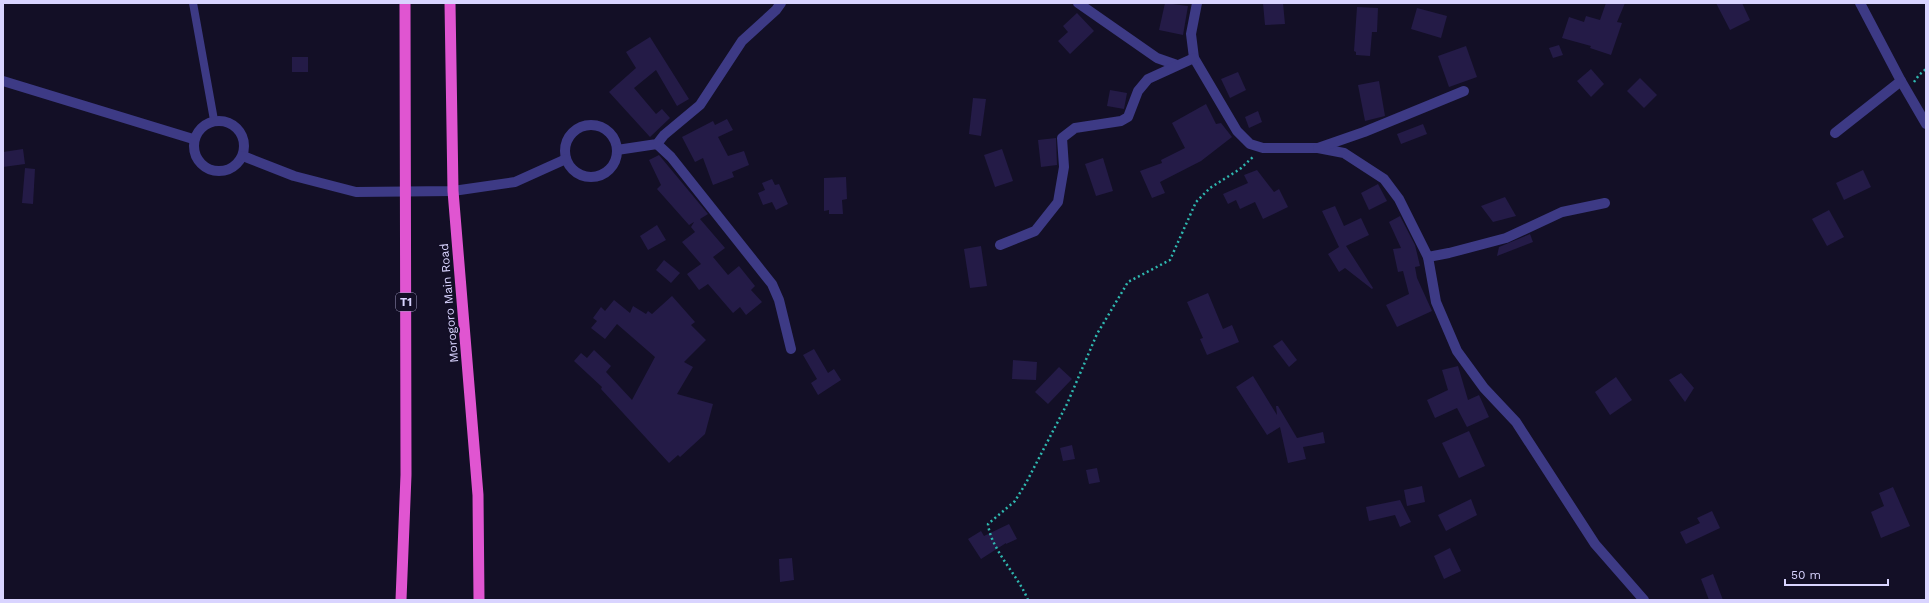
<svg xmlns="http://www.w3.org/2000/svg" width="1929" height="603" font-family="'Work Sans',sans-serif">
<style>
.building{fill:#241b47}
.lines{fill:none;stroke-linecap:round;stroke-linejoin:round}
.path{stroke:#2fb8b0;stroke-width:2.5;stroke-dasharray:2 3;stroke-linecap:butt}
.service{stroke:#3d3a85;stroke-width:8}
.minor{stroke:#3d3a85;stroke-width:10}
.trunk{stroke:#e055d1;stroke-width:11}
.labels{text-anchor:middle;stroke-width:4;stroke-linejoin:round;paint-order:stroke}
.shield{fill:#130f26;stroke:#9e99be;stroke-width:1}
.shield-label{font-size:11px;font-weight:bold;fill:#d9d4ff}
.street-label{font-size:12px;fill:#d9d4ff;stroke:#130f26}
</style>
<rect width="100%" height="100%" fill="#130f26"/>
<g class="building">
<path d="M 1165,3 L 1188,6 L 1183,35 L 1159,30 Z"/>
<path d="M 1263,3 L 1283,3 L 1285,24 L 1265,25 Z"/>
<path d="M 1606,3 L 1625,3 L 1617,22 L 1622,23 L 1611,55 L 1590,48 L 1591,46 L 1562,38 L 1569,17 L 1584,22 L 1586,16 L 1600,20 Z"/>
<path d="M 1716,3 L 1742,3 L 1750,20 L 1730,30 Z"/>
<path d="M 1357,7 L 1378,8 L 1377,32 L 1372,32 L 1370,56 L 1356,55 L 1356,52 L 1354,51 Z"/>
<path d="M 1417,8 L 1447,16 L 1441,38 L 1411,29 Z"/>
<path d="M 1077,13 L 1094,31 L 1070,54 L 1058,41 L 1068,32 L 1063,26 Z"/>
<path d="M 650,37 L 689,99 L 677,106 L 656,70 L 634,88 L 656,114 L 662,109 L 670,118 L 650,137 L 609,92 L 636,68 L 626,52 Z"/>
<path d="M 1559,45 L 1563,55 L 1553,58 L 1549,48 Z"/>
<path d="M 1466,46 L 1477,77 L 1449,87 L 1438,56 Z"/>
<rect x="292" y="57" width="16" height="15"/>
<path d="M 1591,69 L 1604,84 L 1591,97 L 1577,81 Z"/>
<path d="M 1238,72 L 1246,90 L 1230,98 L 1221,79 Z"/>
<path d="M 1640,78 L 1657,95 L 1644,108 L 1627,91 Z"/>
<path d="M 1379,81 L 1385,116 L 1365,121 L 1358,85 Z"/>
<path d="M 1110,90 L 1127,93 L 1124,109 L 1107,106 Z"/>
<path d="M 973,98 L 986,99 L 981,136 L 969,134 Z"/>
<path d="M 1206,104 L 1216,124 L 1221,123 L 1232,137 L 1201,161 L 1160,182 L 1165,193 L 1152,198 L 1140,171 L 1162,163 L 1161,160 L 1185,148 L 1172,123 Z"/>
<path d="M 1258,111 L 1262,122 L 1249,128 L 1245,117 Z"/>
<path d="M 727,119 L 733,130 L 718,137 L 728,156 L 744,151 L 749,165 L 732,172 L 734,177 L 713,185 L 703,158 L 695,162 L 682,137 L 713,121 L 715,125 Z"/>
<path d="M 1423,124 L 1427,134 L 1401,144 L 1397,134 Z"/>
<path d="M 1056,138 L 1057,165 L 1041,167 L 1038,140 Z"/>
<path d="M 23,149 L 25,164 L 3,167 L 3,152 Z"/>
<path d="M 1002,149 L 1013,181 L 995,187 L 984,155 Z"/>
<path d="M 659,155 L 708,214 L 700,219 L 725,248 L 713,257 L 728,275 L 739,266 L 755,286 L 751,290 L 762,302 L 746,315 L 740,307 L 733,313 L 708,284 L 699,290 L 687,274 L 701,264 L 682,242 L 695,232 L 691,227 L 694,222 L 689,225 L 657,189 L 661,185 L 649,160 Z"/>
<path d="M 1103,158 L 1113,191 L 1096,196 L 1085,164 Z"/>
<path d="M 25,168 L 35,169 L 33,204 L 22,203 Z"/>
<path d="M 1257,170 L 1274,192 L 1279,189 L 1288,207 L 1263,219 L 1255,202 L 1240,209 L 1236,200 L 1228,204 L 1223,194 L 1248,183 L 1244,175 Z"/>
<path d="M 1863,170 L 1871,187 L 1844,200 L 1836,183 Z"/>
<path d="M 846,177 L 847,199 L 842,200 L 843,214 L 829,214 L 829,210 L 824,211 L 824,178 Z"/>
<path d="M 772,179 L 775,185 L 779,184 L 788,204 L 776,210 L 772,202 L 763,205 L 758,193 L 765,190 L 762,183 Z"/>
<path d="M 1378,184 L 1387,201 L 1369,210 L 1361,193 Z"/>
<path d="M 1505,197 L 1516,216 L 1493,222 L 1481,206 Z"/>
<path d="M 1335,206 L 1344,226 L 1361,218 L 1369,235 L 1346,246 L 1373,288 L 1372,289 L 1345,268 L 1339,272 L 1328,254 L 1339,247 L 1322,211 Z"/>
<path d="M 1829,210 L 1844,237 L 1827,246 L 1812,219 Z"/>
<path d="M 1400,216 L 1415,245 L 1420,266 L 1415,267 L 1417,278 L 1432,311 L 1397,327 L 1386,305 L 1409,294 L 1403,271 L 1398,272 L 1393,249 L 1401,248 L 1389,222 Z"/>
<path d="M 657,225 L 666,240 L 648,250 L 640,236 Z"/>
<path d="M 1530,234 L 1533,242 L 1497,256 L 1499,247 Z"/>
<path d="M 981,246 L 987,286 L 970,288 L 964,249 Z"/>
<path d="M 664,260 L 680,273 L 671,283 L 656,270 Z"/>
<path d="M 1208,293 L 1223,329 L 1232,325 L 1239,342 L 1207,355 L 1200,339 L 1203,338 L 1187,302 Z"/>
<path d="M 672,296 L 695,322 L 691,325 L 706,340 L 684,362 L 693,367 L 677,394 L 713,404 L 705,434 L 680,457 L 678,455 L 669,463 L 601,389 L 602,387 L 574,361 L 581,353 L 587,358 L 594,350 L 611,366 L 606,372 L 632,400 L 655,357 L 617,324 L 605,339 L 591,328 L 597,321 L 593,318 L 601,307 L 605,311 L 614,300 L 630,313 L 633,306 L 646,314 L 648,311 L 652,314 Z"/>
<path d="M 1282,340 L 1297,360 L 1289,367 L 1273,346 Z"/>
<path d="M 814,349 L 828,373 L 834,369 L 841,380 L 818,395 L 811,383 L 817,379 L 803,355 Z"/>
<path d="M 1013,360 L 1037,362 L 1036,380 L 1012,379 Z"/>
<path d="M 1458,366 L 1468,400 L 1479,395 L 1489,417 L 1467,427 L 1457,408 L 1435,418 L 1427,400 L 1448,390 L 1442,370 Z"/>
<path d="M 1059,367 L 1072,379 L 1048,404 L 1035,392 Z"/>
<path d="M 1681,373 L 1694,388 L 1685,402 L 1669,380 Z"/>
<path d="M 1253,376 L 1277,415 L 1276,406 L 1278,406 L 1297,438 L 1323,432 L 1325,443 L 1303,447 L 1306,459 L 1288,463 L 1280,427 L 1267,435 L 1236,387 Z"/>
<path d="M 1616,377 L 1632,400 L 1610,415 L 1595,392 Z"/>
<path d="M 1469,431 L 1485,466 L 1459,478 L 1442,443 Z"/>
<path d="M 1072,445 L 1075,459 L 1063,461 L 1060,448 Z"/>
<path d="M 1097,468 L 1100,482 L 1089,484 L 1086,470 Z"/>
<path d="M 1422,486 L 1425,502 L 1407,506 L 1404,490 Z"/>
<path d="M 1893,487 L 1910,526 L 1881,538 L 1871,512 L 1884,506 L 1879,493 Z"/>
<path d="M 1471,499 L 1477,515 L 1446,531 L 1438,515 Z"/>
<path d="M 1400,500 L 1411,522 L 1400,527 L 1395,515 L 1369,521 L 1366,507 Z"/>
<path d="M 1712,511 L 1720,528 L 1686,544 L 1680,532 L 1700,523 L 1697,518 Z"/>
<path d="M 1009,524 L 1017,539 L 1006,544 L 1006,543 L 981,559 L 968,539 L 981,531 L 984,536 Z"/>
<path d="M 1450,548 L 1461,571 L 1444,579 L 1434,556 Z"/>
<path d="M 792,558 L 794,580 L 780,582 L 779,559 Z"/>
<path d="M 1713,574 L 1723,600 L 1709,600 L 1701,579 Z"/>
</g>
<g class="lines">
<g class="path">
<path d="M 1914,82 L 1919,75 L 1926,69"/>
<path d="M 1028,600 C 1018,575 991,550 988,524 L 1015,501 L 1026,483 L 1067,404 L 1097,334 L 1128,282 L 1170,260 L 1196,202 L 1210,188 L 1240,169 L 1254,156"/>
</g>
<path class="service" d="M 193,3 L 214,120"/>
<g class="minor">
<path d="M 1078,3 L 1157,58 L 1177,65"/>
<path d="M 1197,3 L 1191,34 L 1194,58 L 1237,131 L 1250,144 L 1263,148 L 1318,148 L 1344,153 L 1384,179 L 1399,199 L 1428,257 L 1436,302 L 1457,351 L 1484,388 L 1516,422 L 1595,544 L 1644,600"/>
<path d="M 1860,3 L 1901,81 L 1926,124"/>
<path d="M 3,81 L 193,139"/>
<circle cx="219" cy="146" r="25"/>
<circle cx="591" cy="151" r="26"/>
<path d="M 1835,133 L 1901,81"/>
<path d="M 657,144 L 671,157 L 772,284 L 779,300 L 791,349"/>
<path d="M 1318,148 L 1364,132 L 1464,91"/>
<path d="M 617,150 L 657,144 L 664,135 L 700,105 L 742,41 L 776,10 L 781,3"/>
<path d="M 243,156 L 294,176 L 356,192 L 453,191 L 515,182 L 566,159"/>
<path d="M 1000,245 L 1035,231 L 1058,202 L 1064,167 L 1062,138 L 1075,128 L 1121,121 L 1128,117 L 1138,91 L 1148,79 L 1194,58"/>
<path d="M 1428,257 L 1449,253 L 1506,238 L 1562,212 L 1605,203"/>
</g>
<g class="trunk">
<path d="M 450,3 L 453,191 L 478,495 L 479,600"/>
<path d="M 401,600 L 406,475 L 405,3"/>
</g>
</g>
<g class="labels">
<rect class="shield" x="396" y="293" width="20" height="18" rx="3"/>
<g class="shield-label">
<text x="406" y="306">T1</text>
</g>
<g class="street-label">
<text transform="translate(449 303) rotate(-95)" y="4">Morogoro Main Road</text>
</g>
</g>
<rect width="1929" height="603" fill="none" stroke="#d9d4ff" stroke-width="8"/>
<path d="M1785 579v6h103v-6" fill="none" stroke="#d9d4ff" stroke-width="2"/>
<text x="1791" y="579" font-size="12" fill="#d9d4ff" stroke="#130f26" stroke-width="3" paint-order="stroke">50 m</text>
</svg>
